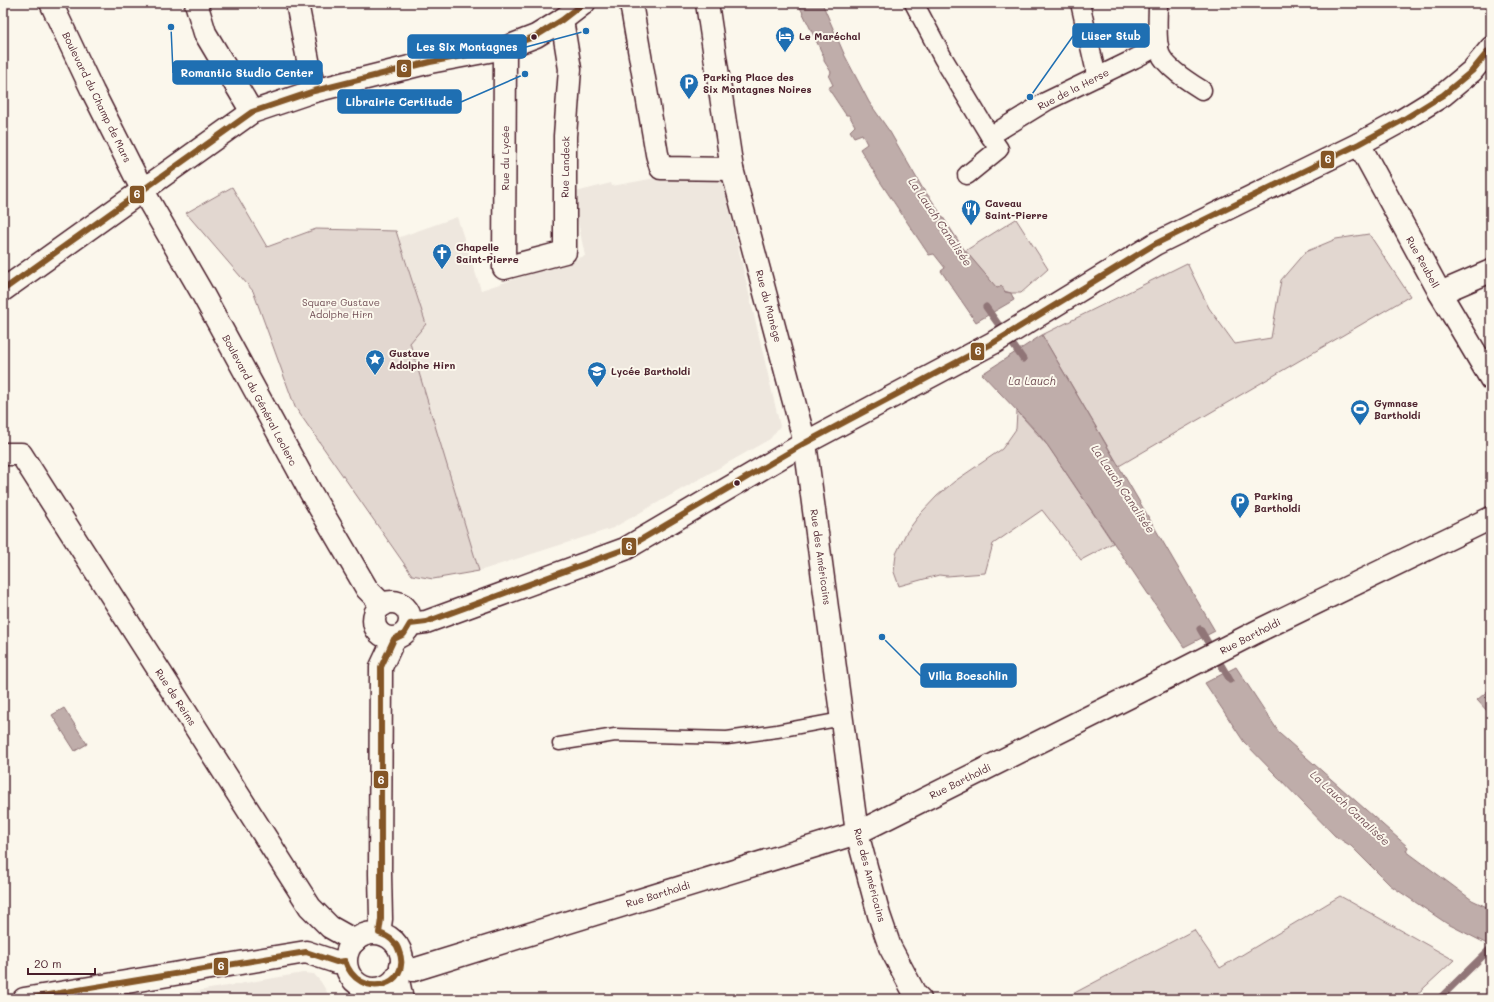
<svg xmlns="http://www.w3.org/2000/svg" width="1494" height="1002" font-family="Mali,sans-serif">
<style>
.built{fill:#eee7de}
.green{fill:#e2d7d0;stroke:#967b7e}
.water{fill:#bfadaa;stroke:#907477}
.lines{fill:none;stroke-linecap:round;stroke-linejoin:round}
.stream{stroke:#907477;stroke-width:7}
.service-casing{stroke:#4a1f2b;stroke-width:15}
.pedestrian-casing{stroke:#4a1f2b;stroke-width:21}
.minor-casing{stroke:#4a1f2b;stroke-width:25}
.tertiary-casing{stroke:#4a1f2b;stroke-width:25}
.service{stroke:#fbf7ec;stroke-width:12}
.pedestrian{stroke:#fbf7ec;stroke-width:18}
.minor{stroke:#fbf7ec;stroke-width:22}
.tertiary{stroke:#fbf7ec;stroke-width:22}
.bus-1-casing{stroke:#fbf7ec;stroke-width:9}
.bus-1{stroke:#845626;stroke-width:6}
.bus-dot{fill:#4a1f2b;stroke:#fbf7ec;stroke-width:1.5}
.labels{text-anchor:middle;stroke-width:4;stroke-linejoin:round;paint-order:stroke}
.poi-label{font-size:10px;font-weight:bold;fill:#4a1f2b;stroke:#fbf7ec;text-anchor:start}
.street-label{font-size:10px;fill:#4a1f2b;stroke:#fbf7ec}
.park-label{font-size:10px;fill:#704d54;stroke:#fbf7ec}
.water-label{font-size:11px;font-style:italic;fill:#6d4a51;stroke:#fbf7ec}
.leader{fill:none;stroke:#1f6fb2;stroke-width:1.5}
.callout-dot{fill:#1f6fb2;stroke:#fbf7ec;stroke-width:1.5}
.callout{fill:#1f6fb2;stroke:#1f6fb2;stroke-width:1.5}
.callout-label{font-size:11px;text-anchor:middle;font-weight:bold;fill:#fff}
.line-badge{stroke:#fbf7ec;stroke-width:1.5}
.badge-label{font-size:11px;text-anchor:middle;font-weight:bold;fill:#fff}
</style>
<rect width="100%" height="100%" fill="#fbf7ec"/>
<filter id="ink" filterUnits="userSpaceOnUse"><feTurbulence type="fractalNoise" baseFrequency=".025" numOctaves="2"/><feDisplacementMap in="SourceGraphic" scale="8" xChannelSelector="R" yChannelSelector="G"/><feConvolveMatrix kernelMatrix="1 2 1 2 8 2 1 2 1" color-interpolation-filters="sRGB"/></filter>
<g filter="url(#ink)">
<g class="built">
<path d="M 683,173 L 685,181 L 722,178 L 780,426 L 770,439 L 613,528 L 479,571 L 410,343 L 426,323 L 400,241 L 400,237 L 457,217 L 481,290 L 585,256 L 572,193 L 611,183 L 612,186 Z"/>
<path d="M 303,973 L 314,974 L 321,982 L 331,999 L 151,999 Z"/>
</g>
<g class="green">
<path d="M 232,187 L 267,247 L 316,229 L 396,231 L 426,324 L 410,343 L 479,571 L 433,579 L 412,575 L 295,407 L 253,291 L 186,213 Z"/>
<path d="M 1016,219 L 1048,269 L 1021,293 L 1011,293 L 997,289 L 965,251 Z"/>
<path d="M 1369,234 L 1410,296 L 1119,466 L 1042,335 L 1187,263 L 1209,308 L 1235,344 L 1271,338 L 1281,280 L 1305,252 L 1336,239 Z"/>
<path d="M 1017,411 L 1048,446 L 1113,543 L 1081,560 L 1042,510 L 993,544 L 985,573 L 947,576 L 939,575 L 899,586 L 894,572 L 896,554 L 906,533 L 921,513 L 937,496 L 955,481 L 1002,449 L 1016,429 Z"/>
<path d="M 1340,896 L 1454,960 L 1412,999 L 1063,999 L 1194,930 L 1220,968 Z"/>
</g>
<g class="water">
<path d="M 798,3 L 822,3 L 845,56 L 869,102 L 890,132 L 923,189 L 931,199 L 963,248 L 997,288 L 1002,286 L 1005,292 L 1011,293 L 1014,300 L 976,322 L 941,271 L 945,268 L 934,254 L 929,255 L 879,180 L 860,149 L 867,144 L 862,134 L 854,137 L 850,131 L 855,126 L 849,115 L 846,115 L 828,88 L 833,85 L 829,77 L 831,72 L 824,61 L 824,57 Z"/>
<path d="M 1042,335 L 1215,631 L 1184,647 L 1048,446 L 1037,432 L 982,374 Z"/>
<path d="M 1236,667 L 1280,734 L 1408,847 L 1406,851 L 1472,900 L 1491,909 L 1491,946 L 1446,923 L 1390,885 L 1351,846 L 1335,836 L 1244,742 L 1205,683 Z"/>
<path d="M 1491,688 L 1491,709 L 1488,712 L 1477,700 Z"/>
<path d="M 64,708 L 87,744 L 75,751 L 52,715 Z"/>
</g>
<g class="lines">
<g class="stream">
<path d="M 986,307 L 1023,359"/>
<path d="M 1200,629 L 1230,680"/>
<path d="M 1439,999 L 1491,948"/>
</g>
<g class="service-casing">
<path id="service" d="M 559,744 L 615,735 L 727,738 L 777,731 L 842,719"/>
</g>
<g class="pedestrian-casing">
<g id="pedestrian">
<path d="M 914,3 L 943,58 L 990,136 L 1047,101 L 1134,59 L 1159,46"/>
<path d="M 1080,3 L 1097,77"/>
<path d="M 1158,3 C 1158,18 1156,39 1160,53 C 1165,67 1189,82 1202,90"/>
<path d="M 967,175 L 999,149 L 990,136"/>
</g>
</g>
<g class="minor-casing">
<g id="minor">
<path d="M 196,3 L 205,33 L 252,112"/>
<path d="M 297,3 L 314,91"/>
<path d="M 631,3 L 657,154 L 661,168 L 732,169 L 707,3"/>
<path d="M 505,48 L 504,268 L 565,252 L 565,136 L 570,69 L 562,20"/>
<path d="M 1359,144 L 1440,293 L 1491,379"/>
<path d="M 732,169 L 805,443 L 857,833 L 879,915 L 890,947 L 915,994 L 920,999"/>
<path d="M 3,290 L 252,112 L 314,91 L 430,62 L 505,48 L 536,36 L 562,20 L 584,3"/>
<path d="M 1440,293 L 1491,271"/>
<path d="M 3,454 L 21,454 L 310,907 L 330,927 L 355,941"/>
<path d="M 401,966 L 413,970 L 857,833 L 1133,695 L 1262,629 L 1491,518"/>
<path d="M 24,999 L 306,952 L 336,962 L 345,961"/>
</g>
</g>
<g class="tertiary-casing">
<g id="tertiary">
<path d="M 51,3 L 93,92 L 143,191 L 201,291 L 311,493 L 367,589 L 383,605"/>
<circle cx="392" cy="620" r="18"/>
<path d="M 410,624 L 426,622 L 625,549 L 805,443 L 993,343 L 1155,244 L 1359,144 L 1401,121 L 1443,95 L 1472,71 L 1491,48"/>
<path d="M 379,933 L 381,919 L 380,874 L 381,667 L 394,639"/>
<circle cx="374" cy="961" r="28"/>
<path d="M 397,976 L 402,999"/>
</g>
</g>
<use href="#service" class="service"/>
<use href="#pedestrian" class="pedestrian"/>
<use href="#minor" class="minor"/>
<use href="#tertiary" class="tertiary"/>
<g class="bus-1-casing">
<g id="bus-1">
<path d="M 3,290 L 252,112 L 314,91 L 430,62 L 505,48 L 536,36 L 562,20 L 584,3"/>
<path d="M 24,999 L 306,952 L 336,962 L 345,961 C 359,1002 413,986 399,951 C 396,941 388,936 379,933 L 381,919 L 381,667 L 394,639 L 404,634 L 410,624 L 426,622 L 625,549 L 805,443 L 993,343 L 1155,244 L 1359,144 L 1401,121 L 1443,95 L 1472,71 L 1491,48"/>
</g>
</g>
<use href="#bus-1" class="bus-1"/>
</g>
</g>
<defs>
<g id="hotel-pin" transform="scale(1)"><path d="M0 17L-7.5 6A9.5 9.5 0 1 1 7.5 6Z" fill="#1f6fb2" stroke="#fbf7ec"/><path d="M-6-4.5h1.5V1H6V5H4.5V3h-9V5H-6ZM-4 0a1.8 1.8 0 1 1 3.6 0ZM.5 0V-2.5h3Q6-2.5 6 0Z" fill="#fff"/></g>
<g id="parking-pin" transform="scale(1)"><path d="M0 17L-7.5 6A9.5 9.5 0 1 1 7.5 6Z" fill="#1f6fb2" stroke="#fbf7ec"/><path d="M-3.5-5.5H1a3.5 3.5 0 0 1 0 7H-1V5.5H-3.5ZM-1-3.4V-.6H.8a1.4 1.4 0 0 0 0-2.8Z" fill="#fff"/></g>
<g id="restaurant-pin" transform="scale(1)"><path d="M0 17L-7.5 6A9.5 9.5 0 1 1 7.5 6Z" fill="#1f6fb2" stroke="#fbf7ec"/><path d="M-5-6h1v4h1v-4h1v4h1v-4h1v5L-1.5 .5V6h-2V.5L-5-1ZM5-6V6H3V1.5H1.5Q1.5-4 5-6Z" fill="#fff"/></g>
<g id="church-pin" transform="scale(1)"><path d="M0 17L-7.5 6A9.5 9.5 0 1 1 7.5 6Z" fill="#1f6fb2" stroke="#fbf7ec"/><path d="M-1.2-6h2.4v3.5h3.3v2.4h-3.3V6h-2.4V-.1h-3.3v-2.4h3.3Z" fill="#fff"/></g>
<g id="sight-pin" transform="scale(1)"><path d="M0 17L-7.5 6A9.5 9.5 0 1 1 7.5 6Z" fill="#1f6fb2" stroke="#fbf7ec"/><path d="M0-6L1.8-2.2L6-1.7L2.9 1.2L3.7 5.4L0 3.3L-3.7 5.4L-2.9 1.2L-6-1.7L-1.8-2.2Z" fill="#fff"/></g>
<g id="school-pin" transform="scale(1)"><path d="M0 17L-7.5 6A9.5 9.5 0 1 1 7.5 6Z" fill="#1f6fb2" stroke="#fbf7ec"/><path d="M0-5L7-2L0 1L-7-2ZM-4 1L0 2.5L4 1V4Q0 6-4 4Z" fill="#fff"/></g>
<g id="stadium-pin" transform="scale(1)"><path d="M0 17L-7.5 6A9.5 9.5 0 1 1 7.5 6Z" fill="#1f6fb2" stroke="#fbf7ec"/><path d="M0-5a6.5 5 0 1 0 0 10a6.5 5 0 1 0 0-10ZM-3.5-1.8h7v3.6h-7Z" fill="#fff"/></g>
</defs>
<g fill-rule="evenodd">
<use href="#hotel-pin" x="785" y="36"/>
<use href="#parking-pin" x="689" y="83"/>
<use href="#restaurant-pin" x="971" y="209"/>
<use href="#church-pin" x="442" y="253"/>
<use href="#sight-pin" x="375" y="359"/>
<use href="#school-pin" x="597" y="371"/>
<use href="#stadium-pin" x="1360" y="409"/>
<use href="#parking-pin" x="1240" y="502"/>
</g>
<g class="bus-dot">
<circle cx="534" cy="37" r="3.5"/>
<circle cx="737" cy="483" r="3.5"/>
</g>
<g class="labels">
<g class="poi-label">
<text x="799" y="40">Le Maréchal</text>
<text x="703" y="81">Parking Place des<tspan x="703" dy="12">Six Montagnes Noires</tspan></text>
<text x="985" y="207">Caveau<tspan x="985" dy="12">Saint-Pierre</tspan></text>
<text x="456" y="251">Chapelle<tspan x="456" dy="12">Saint-Pierre</tspan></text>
<text x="389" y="357">Gustave<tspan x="389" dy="12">Adolphe Hirn</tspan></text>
<text x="611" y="375">Lycée Bartholdi</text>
<text x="1374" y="407">Gymnase<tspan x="1374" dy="12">Bartholdi</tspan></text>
<text x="1254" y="500">Parking<tspan x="1254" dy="12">Bartholdi</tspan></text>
</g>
<g class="street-label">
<text transform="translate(1073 89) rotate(-27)" y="4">Rue de la Herse</text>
<text transform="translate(97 97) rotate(64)" y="4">Boulevard du Champ de Mars</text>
<text transform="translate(505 158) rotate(-90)" y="4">Rue du Lycée</text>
<text transform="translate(565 167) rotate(-89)" y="4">Rue Landeck</text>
<text transform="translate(1423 262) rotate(61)" y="4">Rue Reubell</text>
<text transform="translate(769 306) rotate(75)" y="4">Rue du Manège</text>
<text transform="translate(260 400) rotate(62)" y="4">Boulevard du Général Leclerc</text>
<text transform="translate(821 557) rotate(82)" y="4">Rue des Américains</text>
<text transform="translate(1250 636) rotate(-27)" y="4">Rue Bartholdi</text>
<text transform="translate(176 697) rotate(57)" y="4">Rue de Reims</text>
<text transform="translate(960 781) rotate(-26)" y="4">Rue Bartholdi</text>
<text transform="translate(870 875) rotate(75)" y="4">Rue des Américains</text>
<text transform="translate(658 894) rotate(-17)" y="4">Rue Bartholdi</text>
</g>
<g class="park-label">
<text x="341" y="306">Square Gustave<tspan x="341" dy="12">Adolphe Hirn</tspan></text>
</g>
<g class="water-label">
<text transform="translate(940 222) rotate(56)" y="4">La Lauch Canalisée</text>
<text x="1032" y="385">La Lauch</text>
<text transform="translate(1123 489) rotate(56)" y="4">La Lauch Canalisée</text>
<text transform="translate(1350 808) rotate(43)" y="4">La Lauch Canalisée</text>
</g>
</g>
<path class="leader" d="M1030 97L1073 36M586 31L526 47M171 27L173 73M525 74L461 102M882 637L921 676"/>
<g class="callout-dot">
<circle cx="1030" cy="97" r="4"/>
<circle cx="586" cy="31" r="4"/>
<circle cx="171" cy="27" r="4"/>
<circle cx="525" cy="74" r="4"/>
<circle cx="882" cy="637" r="4"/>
</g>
<g class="callout">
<rect x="1073" y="24" width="76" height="23" rx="4"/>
<rect x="408" y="35" width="118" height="23" rx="4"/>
<rect x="173" y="61" width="149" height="23" rx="4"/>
<rect x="338" y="90" width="123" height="23" rx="4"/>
<rect x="921" y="664" width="95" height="23" rx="4"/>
</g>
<g class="callout-label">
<text x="1111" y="40">Lüser Stub</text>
<text x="467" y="51">Les Six Montagnes</text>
<text x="247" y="77">Romantic Studio Center</text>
<text x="399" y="106">Librairie Certitude</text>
<text x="968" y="680">Villa Boeschlin</text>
</g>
<g class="line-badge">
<rect x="396" y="59" width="16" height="19" rx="4" fill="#845626"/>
<rect x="1320" y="150" width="15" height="19" rx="4" fill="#845626"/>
<rect x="129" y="185" width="16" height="19" rx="4" fill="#845626"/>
<rect x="970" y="342" width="15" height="19" rx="4" fill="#845626"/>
<rect x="621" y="537" width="16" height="19" rx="4" fill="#845626"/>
<rect x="373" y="770" width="16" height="19" rx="4" fill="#845626"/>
<rect x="213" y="957" width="16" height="19" rx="4" fill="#845626"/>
</g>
<g class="badge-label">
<text x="404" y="72">6</text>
<text x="1328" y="163">6</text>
<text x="137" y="198">6</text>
<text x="978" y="355">6</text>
<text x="629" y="550">6</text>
<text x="381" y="784">6</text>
<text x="221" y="970">6</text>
</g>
<rect width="1494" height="1002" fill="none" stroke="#fbf7ec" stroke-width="16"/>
<rect x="8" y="8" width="1478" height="986" fill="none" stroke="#4a1f2b" stroke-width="1.5" filter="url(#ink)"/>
<path d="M28 968v6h67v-6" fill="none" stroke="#4a1f2b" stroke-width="2"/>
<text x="34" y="968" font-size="12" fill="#4a1f2b" stroke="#fbf7ec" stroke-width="3" paint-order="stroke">20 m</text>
</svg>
